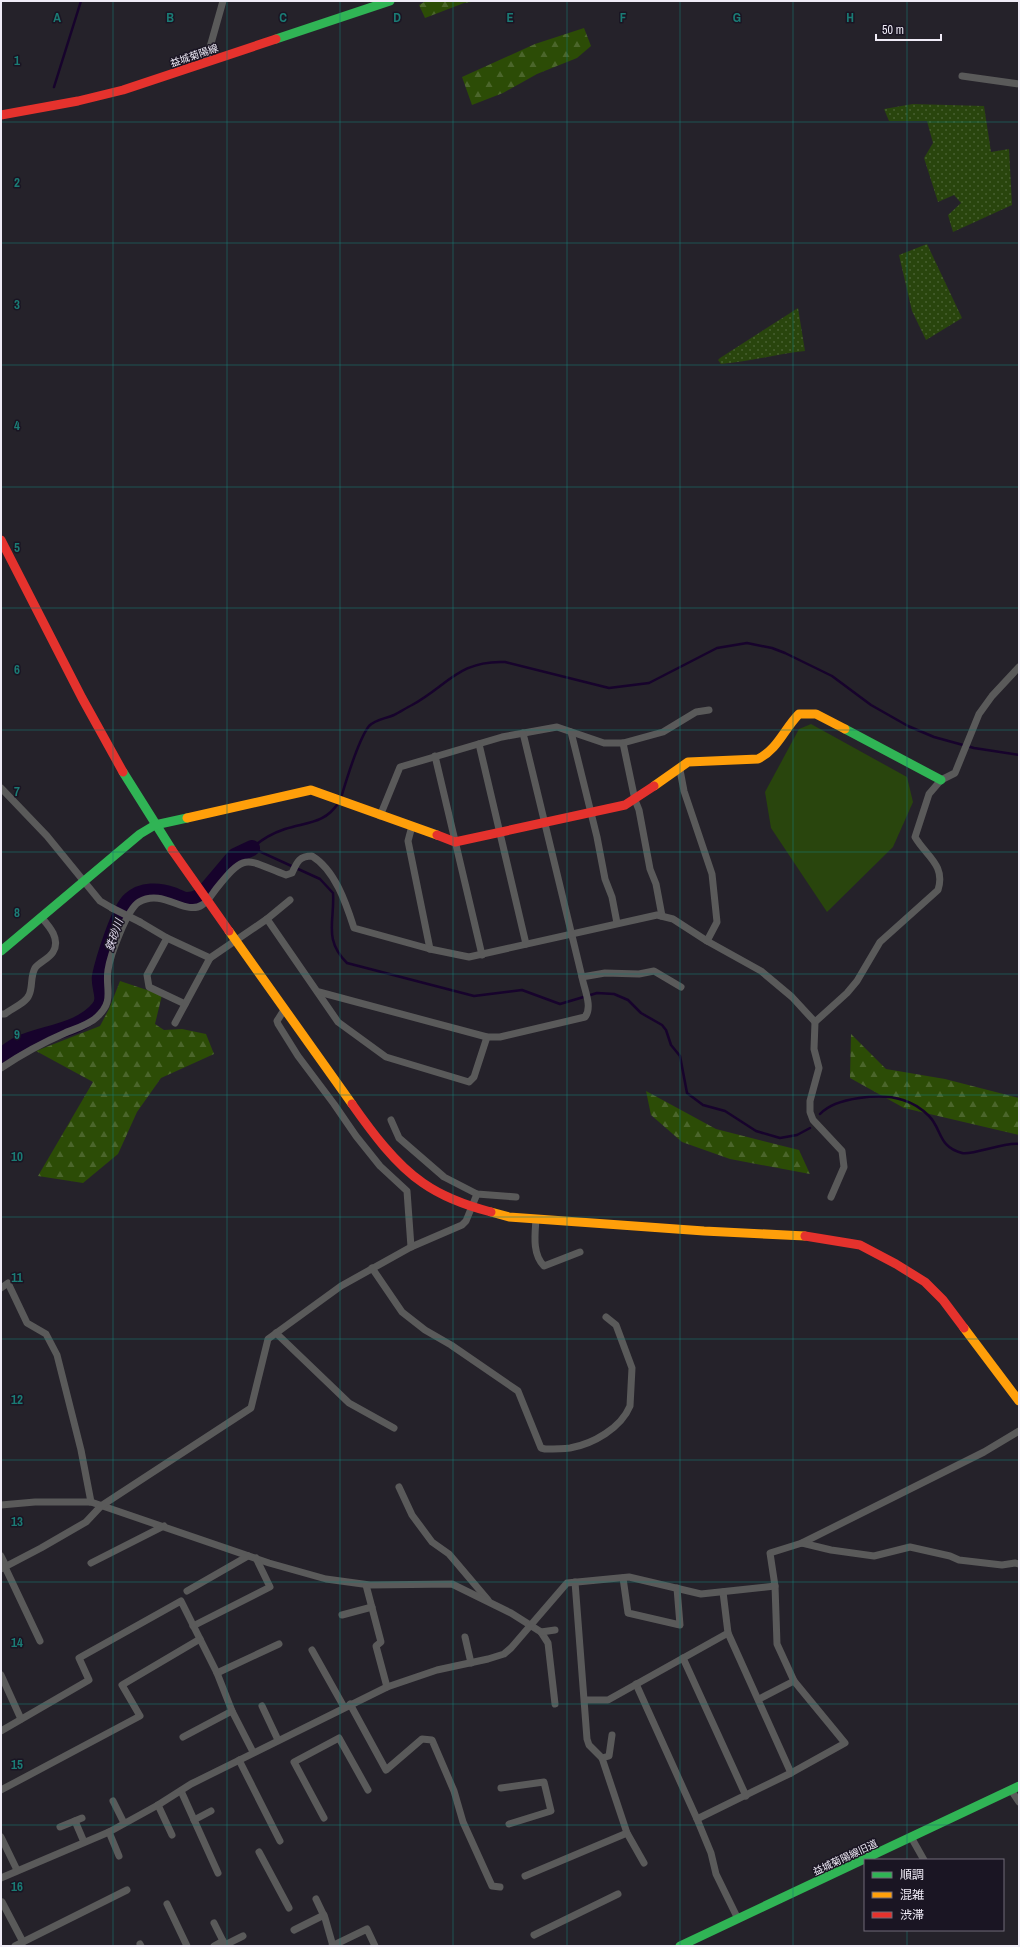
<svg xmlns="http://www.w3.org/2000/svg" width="1020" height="1947" font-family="'Archivo Narrow','Noto Sans JP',sans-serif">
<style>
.grass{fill:url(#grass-dots)}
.forest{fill:url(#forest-firs)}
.green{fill:#29450d}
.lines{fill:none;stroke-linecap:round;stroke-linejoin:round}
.stream{stroke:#17032c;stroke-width:2.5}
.river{stroke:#17032c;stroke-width:16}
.street{stroke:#5a5a5a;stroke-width:7}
.fast{stroke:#30b455;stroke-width:9}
.slow{stroke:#ff9f0a;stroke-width:9}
.jam{stroke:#e5322d;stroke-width:9}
.street-bridge{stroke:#5a5a5a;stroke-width:7}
.jam-bridge{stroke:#e5322d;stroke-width:9}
.grid{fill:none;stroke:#1a7c75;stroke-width:1;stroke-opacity:0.55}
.labels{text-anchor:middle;stroke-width:3;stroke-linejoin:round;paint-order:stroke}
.street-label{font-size:10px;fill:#f0ecf7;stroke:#1a1523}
.water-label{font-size:11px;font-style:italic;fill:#e3dcf0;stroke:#1a1523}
.grid-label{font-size:13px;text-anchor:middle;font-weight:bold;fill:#1a7c75;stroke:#1a1523;stroke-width:3;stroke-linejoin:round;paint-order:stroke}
</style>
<defs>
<pattern id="grass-dots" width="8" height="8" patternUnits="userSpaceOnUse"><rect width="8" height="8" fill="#29450d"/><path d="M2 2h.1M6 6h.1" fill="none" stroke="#486031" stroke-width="1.8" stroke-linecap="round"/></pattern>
<pattern id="forest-firs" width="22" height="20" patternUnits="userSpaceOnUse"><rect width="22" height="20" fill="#2c4c06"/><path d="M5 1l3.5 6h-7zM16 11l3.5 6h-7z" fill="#4b662b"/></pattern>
</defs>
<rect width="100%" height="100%" fill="#25222a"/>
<g class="grass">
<path d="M 913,104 L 984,106 L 991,152 L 1009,149 L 1012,205 L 953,232 L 948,215 L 961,203 L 954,195 L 938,202 L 924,158 L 933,143 L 927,121 L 889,121 L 884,109 Z"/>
<path d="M 927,244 L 962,318 L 926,340 L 912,311 L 899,255 Z"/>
<path d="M 798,308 L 805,351 C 776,354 749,362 721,364 L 718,360 L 720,358 Z"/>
</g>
<g class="forest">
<path d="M 426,1 L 479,1 L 464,3 L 425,18 L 419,5 Z"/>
<path d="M 584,28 L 591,46 L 577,58 L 537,74 L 503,93 L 472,105 L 462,77 L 535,44 Z"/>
<path d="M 120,981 L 162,995 L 155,1024 L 164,1030 L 182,1029 L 206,1034 L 214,1054 L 161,1078 L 137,1112 L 118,1154 L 83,1183 L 38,1176 L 93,1082 L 36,1051 L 100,1026 L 109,1009 Z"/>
<path d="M 851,1034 L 886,1069 L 945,1079 L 1019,1098 L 1019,1135 L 904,1108 L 850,1078 Z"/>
<path d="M 646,1091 L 716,1129 L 799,1150 L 810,1174 L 730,1159 L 682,1142 L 651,1115 Z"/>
</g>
<path class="green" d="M 811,724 L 907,777 L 913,802 L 893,847 L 827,912 L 771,828 L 765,792 L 799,729 Z"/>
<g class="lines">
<g class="stream">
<path d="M 54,87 L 81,1"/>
<path d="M 341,798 C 346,781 359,739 369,726 C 376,719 385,719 394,715 C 400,712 406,708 412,705 C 447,686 459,660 505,662 L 609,688 L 649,683 L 717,648 L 747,643 L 772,648 L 785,653 L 832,676 L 871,705 L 908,726 L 934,737 L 974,748 L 1019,755"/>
<path d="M 339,802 C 325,824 307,822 285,829 C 273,833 262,839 252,848 L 320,879 L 333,893 C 335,921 323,939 347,963 L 474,996 L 522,990 L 560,1004 L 597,993 L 614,994 L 628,1000 L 641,1013 L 662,1025 L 666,1030 L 671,1045 L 680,1056 L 687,1093 L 703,1105 L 725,1111 L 756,1131 L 780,1138 L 797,1135 L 810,1128"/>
<path d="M 820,1114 C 836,1097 881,1093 903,1100 C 913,1103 922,1109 929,1116 C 942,1129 938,1147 962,1153 C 971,1156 1004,1142 1019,1144"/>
</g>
<path class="river" d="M 1,1056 C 7,1052 12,1047 19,1044 C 43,1033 81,1031 99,1008 C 107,998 98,987 100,976 C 103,961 119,909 130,900 C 142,889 159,890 173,895 C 177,897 183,900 187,900 C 192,900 197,898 202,895 L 235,856 L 252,848"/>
<g class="street">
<path d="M 206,61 L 223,1"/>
<path d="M 962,76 L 1019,84"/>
<path d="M 571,732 L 597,837 L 605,879 L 612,897 L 617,923"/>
<path d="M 623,743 L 635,800 L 639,810 L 650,869 L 656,884 L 662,916"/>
<path d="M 479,744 L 526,944"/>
<path d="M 435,756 L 482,955"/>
<path d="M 680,770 L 684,791 L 712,874 L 717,922 L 707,941"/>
<path d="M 1,788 L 47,836 L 100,901 L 112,908"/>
<path d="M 380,816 L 400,767 L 502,737 L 557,727 L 604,743 L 623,743 L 663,732 L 696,712 L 709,710"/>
<path d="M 412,826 L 408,841 L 430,949"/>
<path d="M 267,919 L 338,1022 L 386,1057 L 469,1082 L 474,1077 L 487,1037"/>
<path d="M 140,922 L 167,938 L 210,958 L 267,919 L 290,900"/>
<path d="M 167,938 L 147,975 L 149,987 L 185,1004"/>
<path d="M 582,977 L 605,973 L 639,974 L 654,971 L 681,987"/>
<path d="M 319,992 L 487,1037 L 500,1037 L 585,1017 C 593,1007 584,989 582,977 L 523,733"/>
<path d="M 284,1010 L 277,1021 L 278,1024 L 298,1056 L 334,1104 L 356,1136 L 380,1166 L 407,1191 L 411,1247"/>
<path d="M 1,1014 L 5,1014 C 11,1009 26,1003 29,995 C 33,987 30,977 35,968 C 39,962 49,959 53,952 C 61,939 49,926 41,917"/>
<path d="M 175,1023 L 210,958"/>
<path d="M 1,1068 C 22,1054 42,1043 65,1033 C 74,1029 89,1025 97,1017 C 115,1001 105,989 108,970 C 110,956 127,909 139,902 C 163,888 185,916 202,905 C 208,902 212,894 216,889 C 246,852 244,859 286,875 L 292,873 C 297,862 299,856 312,856 C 335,870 346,903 354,928 L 430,949 L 469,957 L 657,915 L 673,919 L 707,941 L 761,971 L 792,997 L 815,1022"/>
<path d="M 391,1120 L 399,1138 L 444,1177 L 477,1194 L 516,1197"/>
<path d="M 831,1197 L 844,1167 L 842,1151 L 813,1120 L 810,1112 L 810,1101 L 819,1068 L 814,1049 L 815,1022 L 847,993 L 857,981 L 880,942 L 938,890 C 946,865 926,856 915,837 L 929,794 L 941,780 L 955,773 L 979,714 L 992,696 L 1019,667"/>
<path d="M 536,1219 C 535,1234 532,1254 544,1266 L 580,1252"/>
<path d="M 372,1268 L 402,1312 L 425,1330 L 451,1345 L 518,1391 L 541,1448 L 545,1449 C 553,1449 562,1449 570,1448 C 593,1444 621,1428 630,1406 L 632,1368 L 616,1325 L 606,1317"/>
<path d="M 1,1288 L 8,1283 L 27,1323 L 46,1334 L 57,1355 L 81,1450 L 91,1502"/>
<path d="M 276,1333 L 349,1403 L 394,1428"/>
<path d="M 399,1487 L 412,1515 L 432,1542 L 449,1554 L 488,1600"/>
<path d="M 1,1505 L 35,1502 L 91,1502 L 269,1563 L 326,1579 L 370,1585 L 452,1584 L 511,1613 L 541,1632 L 548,1643 L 555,1704"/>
<path d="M 802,1543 L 984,1452 L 1019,1431"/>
<path d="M 1,1556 L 6,1566"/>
<path d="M 91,1563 L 164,1526"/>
<path d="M 5,1567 L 40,1641"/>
<path d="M 1,1569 L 41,1548 L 86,1522 L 101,1506 L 251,1408 L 268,1339 L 341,1286 L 411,1247 L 462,1225 L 466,1221 L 477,1194"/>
<path d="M 623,1578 L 628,1613 L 680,1625 L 677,1588"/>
<path d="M 575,1582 L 587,1739 L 589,1745 L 602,1758"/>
<path d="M 366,1585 L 381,1642 L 376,1646 L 387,1687"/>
<path d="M 187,1591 L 248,1556"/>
<path d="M 342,1615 L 372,1607"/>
<path d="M 193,1626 L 270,1587 L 256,1558"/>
<path d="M 541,1632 L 555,1630"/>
<path d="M 728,1633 L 791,1773"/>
<path d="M 465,1637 L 471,1663"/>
<path d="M 312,1650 L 344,1707"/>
<path d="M 683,1658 L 746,1796"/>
<path d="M 217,1673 L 279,1644"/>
<path d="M 1,1675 L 21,1719"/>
<path d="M 636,1684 L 697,1819 L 711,1853 L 716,1874 L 738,1919"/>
<path d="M 759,1699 L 794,1681"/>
<path d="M 585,1700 L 608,1700 L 728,1633 L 723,1592"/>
<path d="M 350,1704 L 386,1770 L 422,1739 L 432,1740 L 454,1791 L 463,1822 L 492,1886 L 500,1887"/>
<path d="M 262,1706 L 278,1740"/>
<path d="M 1,1731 L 89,1680 L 79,1658 L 181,1601 L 217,1673 L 232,1711 L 253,1752"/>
<path d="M 612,1735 L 609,1756 L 602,1758 L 627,1833 L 644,1863"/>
<path d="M 183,1737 L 232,1711"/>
<path d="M 239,1760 L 280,1841"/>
<path d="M 501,1788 L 544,1782 L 551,1811 L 509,1824"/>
<path d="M 1,1790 L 140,1716 L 122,1685 L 200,1639"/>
<path d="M 1011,1790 L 1019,1802"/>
<path d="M 181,1791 L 218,1873"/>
<path d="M 113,1801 L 124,1823"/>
<path d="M 158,1805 L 172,1835"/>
<path d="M 324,1818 L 294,1762 L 339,1738 L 368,1790"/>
<path d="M 697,1819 L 791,1773 L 845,1743 L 794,1681 L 777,1644 L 775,1586 L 770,1553 L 802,1543 L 831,1550 L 874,1556 L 910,1547 L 950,1556 L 959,1560 L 1002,1565 L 1015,1563 L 1019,1564"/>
<path d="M 194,1820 L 211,1811"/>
<path d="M 75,1821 L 84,1842"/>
<path d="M 60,1827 L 82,1818"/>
<path d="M 109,1832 L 119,1856"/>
<path d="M 1,1837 L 17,1870"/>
<path d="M 911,1837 L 924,1860"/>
<path d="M 259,1852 L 289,1908"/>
<path d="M 525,1876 L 627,1833"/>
<path d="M 1,1878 L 109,1832 L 158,1805 L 191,1784 L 387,1687 L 437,1670 L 488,1659 L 504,1654 L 511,1648 L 567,1583 L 629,1577 L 701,1594 L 775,1586"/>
<path d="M 316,1899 L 325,1918 L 333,1946"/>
<path d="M 2,1902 L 23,1942"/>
<path d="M 167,1904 L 187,1946"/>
<path d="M 214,1923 L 225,1945 L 243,1936"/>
<path d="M 294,1930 L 324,1915"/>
<path d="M 534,1935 L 618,1894"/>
<path d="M 140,1944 L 141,1946"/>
<path d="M 15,1946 L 127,1890"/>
<path d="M 214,1946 L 223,1941"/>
<path d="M 332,1946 L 367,1929 L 375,1946"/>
</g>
<g class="fast">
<path d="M 276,39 L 390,1"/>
<path d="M 845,729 L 941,780"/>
<path d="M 123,772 L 172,850"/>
<path d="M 1,951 L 140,834 L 155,825 L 187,818"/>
<path d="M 680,1946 L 1019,1786"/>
</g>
<g class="slow">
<path d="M 654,786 L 688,762 L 758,759 C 778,749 784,729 799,714 L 816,714 L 845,729"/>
<path d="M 187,818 L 311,790 L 437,835"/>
<path d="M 229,931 L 352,1104"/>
<path d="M 491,1212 L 509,1217 L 704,1231 L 805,1236"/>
<path d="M 964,1328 L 1019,1401"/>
</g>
<g class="jam">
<path d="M 1,115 L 78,101 L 123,90 L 276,39"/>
<path d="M 1,540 L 82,698 L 123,772"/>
<path d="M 437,835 L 455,842 L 625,805 L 654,786"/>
<path d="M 352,1104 C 371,1131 395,1164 423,1183 C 443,1197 468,1206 491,1212"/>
<path d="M 805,1236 L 860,1245 L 896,1264 L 925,1282 L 943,1300 L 964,1328"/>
</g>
<path class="street-bridge" d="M 112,908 L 140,922"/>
<path class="jam-bridge" d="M 172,850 L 229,931"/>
</g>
<path class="grid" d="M 113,1 L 113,1946M 227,1 L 227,1946M 340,1 L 340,1946M 453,1 L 453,1946M 567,1 L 567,1946M 680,1 L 680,1946M 793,1 L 793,1946M 907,1 L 907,1860M 1,122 L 1019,122M 1,243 L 1019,243M 1,365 L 1019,365M 1,487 L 1019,487M 1,608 L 1019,608M 1,730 L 1019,730M 1,852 L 1019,852M 1,974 L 1019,974M 1,1095 L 1019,1095M 1,1217 L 1019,1217M 1,1339 L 1019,1339M 1,1460 L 1019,1460M 1,1582 L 1019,1582M 1,1704 L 1019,1704M 1,1825 L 1019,1825M 907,1930 L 907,1946"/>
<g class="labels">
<g class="street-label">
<text transform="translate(194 55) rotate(-19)" y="4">益城菊陽線</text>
<text transform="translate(845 1857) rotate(-25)" y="4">益城菊陽線旧道</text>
</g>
<g class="water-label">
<text transform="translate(114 935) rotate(-71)" y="4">鉄砂川</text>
</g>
</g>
<g class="grid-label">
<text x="57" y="22">A</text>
<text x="170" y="22">B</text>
<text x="283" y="22">C</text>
<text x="397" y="22">D</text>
<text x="510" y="22">E</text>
<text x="623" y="22">F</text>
<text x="737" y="22">G</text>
<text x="850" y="22">H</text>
<text x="17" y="65">1</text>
<text x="17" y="187">2</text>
<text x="17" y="309">3</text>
<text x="17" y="430">4</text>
<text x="17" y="552">5</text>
<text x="17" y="674">6</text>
<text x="17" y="796">7</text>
<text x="17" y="917">8</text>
<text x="17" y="1039">9</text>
<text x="17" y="1161">10</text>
<text x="17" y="1282">11</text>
<text x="17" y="1404">12</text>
<text x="17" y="1526">13</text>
<text x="17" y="1647">14</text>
<text x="17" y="1769">15</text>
<text x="17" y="1891">16</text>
</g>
<rect width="1020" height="1947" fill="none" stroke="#f0ecf7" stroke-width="4"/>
<rect x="864" y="1859" width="140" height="72" fill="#1a1523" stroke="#706b78"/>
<rect x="872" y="1872" width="20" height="6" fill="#30b455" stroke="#706b78"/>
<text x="900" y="1879" font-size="12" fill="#f0ecf7">順調</text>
<rect x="872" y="1892" width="20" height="6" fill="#ff9f0a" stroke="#706b78"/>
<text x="900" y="1899" font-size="12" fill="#f0ecf7">混雑</text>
<rect x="872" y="1912" width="20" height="6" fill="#e5322d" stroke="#706b78"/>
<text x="900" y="1919" font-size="12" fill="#f0ecf7">渋滞</text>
<path d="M876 34v6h65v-6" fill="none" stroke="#f0ecf7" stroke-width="2"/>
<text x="882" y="34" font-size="12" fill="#f0ecf7" stroke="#1a1523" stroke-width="3" paint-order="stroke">50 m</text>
</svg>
